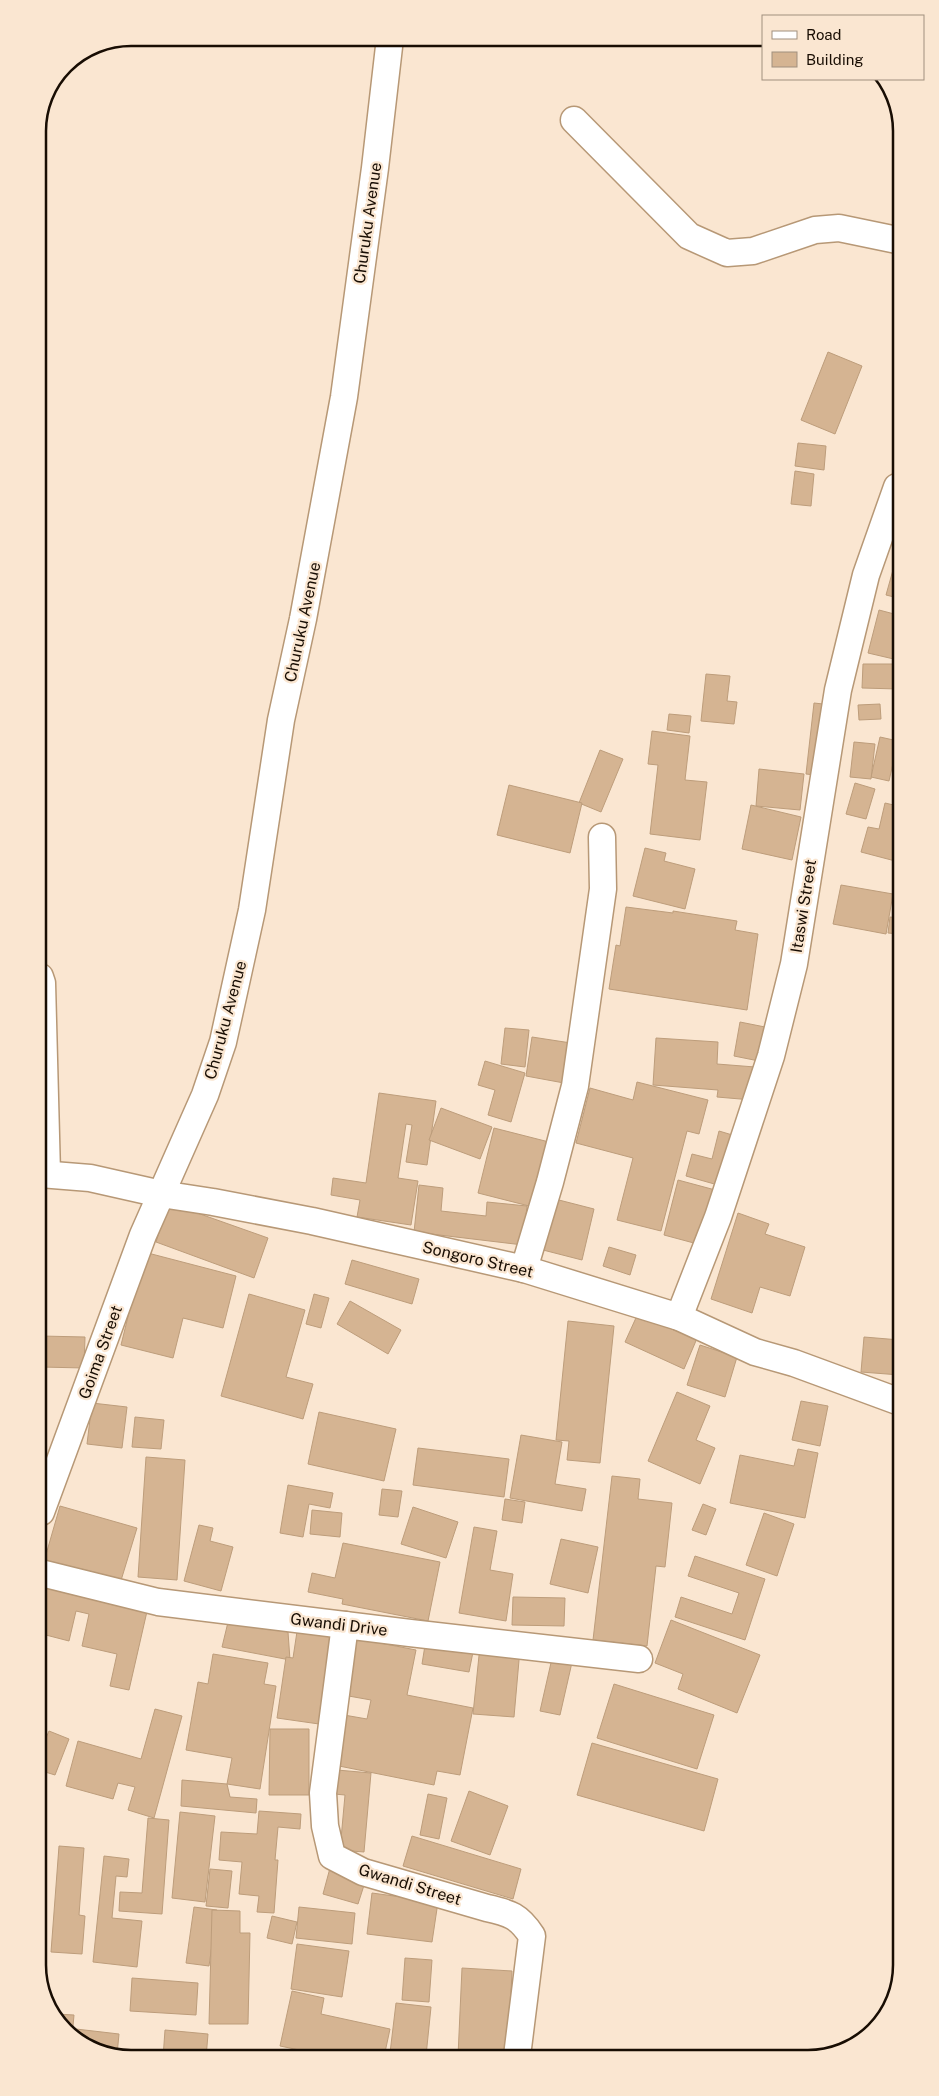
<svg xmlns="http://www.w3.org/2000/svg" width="939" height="2096" font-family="'Public Sans',sans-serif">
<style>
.building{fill:#d5b492;stroke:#bd9d7b}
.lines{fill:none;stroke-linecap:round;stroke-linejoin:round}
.minor-casing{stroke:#b79876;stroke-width:29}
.minor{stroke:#fff;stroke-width:26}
.labels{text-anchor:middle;stroke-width:4.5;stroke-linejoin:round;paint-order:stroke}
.street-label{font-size:16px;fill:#180d03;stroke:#fae6d1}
.rim{fill:none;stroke:#180d03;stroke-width:2.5}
</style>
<rect width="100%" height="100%" fill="#fae6d1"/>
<g class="building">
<path d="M 828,352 L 862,366 L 835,434 L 801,420 Z"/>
<path d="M 798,443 L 826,446 L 824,470 L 795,466 Z"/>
<path d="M 795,471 L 814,474 L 811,506 L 791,504 Z"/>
<path d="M 898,552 L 898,598 L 886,595 Z"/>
<path d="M 879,610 L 898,615 L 898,660 L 868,653 Z"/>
<path d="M 863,664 L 898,664 L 898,689 L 862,688 Z"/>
<path d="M 706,674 L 730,676 L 727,701 L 737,702 L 734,724 L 701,721 Z"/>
<path d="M 814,703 L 841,706 L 834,777 L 806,774 Z"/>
<path d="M 880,704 L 881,719 L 859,720 L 858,705 Z"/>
<path d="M 669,714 L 691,716 L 689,733 L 667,730 Z"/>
<path d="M 652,731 L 690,736 L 685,780 L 707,782 L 700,840 L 650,834 L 658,765 L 648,764 Z"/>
<path d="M 880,737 L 898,741 L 889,781 L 871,777 Z"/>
<path d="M 854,742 L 875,744 L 871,779 L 850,777 Z"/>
<path d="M 600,750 L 623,759 L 601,812 L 579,803 Z"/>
<path d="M 759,769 L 804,774 L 800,810 L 756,806 Z"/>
<path d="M 855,783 L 875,789 L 866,819 L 846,814 Z"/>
<path d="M 509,785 L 582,803 L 570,853 L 497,835 Z"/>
<path d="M 885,803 L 898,806 L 899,862 L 861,852 L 868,827 L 879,829 Z"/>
<path d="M 751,805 L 801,817 L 792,860 L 742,849 Z"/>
<path d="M 645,848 L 666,853 L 664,861 L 695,869 L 685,909 L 633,896 Z"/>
<path d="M 841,885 L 893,894 L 886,934 L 833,924 Z"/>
<path d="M 626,907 L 673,913 L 673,911 L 737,921 L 735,930 L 758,934 L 747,1010 L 609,989 L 616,945 L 620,946 Z"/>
<path d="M 890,917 L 899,918 L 899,934 L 888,933 Z"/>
<path d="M 740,1022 L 765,1027 L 759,1061 L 734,1056 Z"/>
<path d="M 505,1028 L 529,1030 L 525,1067 L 501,1064 Z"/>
<path d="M 532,1037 L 571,1043 L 564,1083 L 526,1076 Z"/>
<path d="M 656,1038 L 718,1042 L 717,1064 L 755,1067 L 752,1100 L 717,1097 L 718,1090 L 653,1085 Z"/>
<path d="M 485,1061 L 525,1073 L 511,1122 L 488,1115 L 495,1090 L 478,1085 Z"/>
<path d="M 637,1082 L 708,1100 L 699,1134 L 687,1131 L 661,1231 L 617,1220 L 633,1158 L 576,1143 L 590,1088 L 633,1100 Z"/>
<path d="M 379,1093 L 436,1101 L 427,1165 L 406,1162 L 412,1125 L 406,1124 L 398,1178 L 418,1181 L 411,1225 L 357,1217 L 360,1200 L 331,1195 L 333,1178 L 366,1183 Z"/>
<path d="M 441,1108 L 492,1127 L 480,1159 L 429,1140 Z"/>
<path d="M 494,1128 L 549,1142 L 533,1207 L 478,1193 Z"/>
<path d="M 719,1131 L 739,1137 L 725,1187 L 686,1176 L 692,1154 L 712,1159 Z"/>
<path d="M 678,1180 L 719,1191 L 705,1246 L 664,1235 Z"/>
<path d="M 419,1185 L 443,1188 L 441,1211 L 486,1216 L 487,1202 L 527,1206 L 523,1245 L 414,1232 Z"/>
<path d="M 555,1199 L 594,1209 L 582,1260 L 543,1250 Z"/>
<path d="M 169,1203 L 268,1238 L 254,1278 L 156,1242 Z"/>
<path d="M 738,1213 L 769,1224 L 765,1234 L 805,1247 L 790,1296 L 760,1287 L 752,1313 L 711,1299 Z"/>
<path d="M 609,1247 L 636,1255 L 630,1275 L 603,1266 Z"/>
<path d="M 144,1252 L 236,1276 L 223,1328 L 183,1318 L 173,1358 L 121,1345 Z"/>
<path d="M 352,1260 L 419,1279 L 412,1304 L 345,1284 Z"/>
<path d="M 249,1294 L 305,1310 L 286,1377 L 313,1384 L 303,1419 L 221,1396 Z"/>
<path d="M 314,1294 L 329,1298 L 321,1328 L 306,1324 Z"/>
<path d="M 350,1301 L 401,1330 L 388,1354 L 337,1324 Z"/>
<path d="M 640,1309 L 698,1336 L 684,1369 L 625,1342 Z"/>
<path d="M 568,1321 L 614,1326 L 600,1463 L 567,1460 L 569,1441 L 556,1440 Z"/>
<path d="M 41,1336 L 85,1337 L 84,1368 L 41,1367 Z"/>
<path d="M 864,1337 L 900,1340 L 900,1375 L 861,1372 Z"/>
<path d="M 700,1345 L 737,1357 L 725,1397 L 687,1385 Z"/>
<path d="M 677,1392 L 710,1406 L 696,1440 L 715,1448 L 700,1484 L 648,1461 Z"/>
<path d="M 801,1401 L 828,1406 L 820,1446 L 792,1440 Z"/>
<path d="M 92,1403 L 127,1407 L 122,1448 L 87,1444 Z"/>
<path d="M 319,1412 L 396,1429 L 384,1481 L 308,1464 Z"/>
<path d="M 135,1417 L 164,1420 L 161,1449 L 132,1447 Z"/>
<path d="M 521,1435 L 562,1442 L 555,1484 L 586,1489 L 582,1511 L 510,1498 Z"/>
<path d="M 418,1448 L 509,1459 L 504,1497 L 413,1485 Z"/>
<path d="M 798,1449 L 818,1453 L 805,1518 L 730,1503 L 740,1455 L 794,1466 Z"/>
<path d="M 146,1457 L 185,1460 L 177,1580 L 138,1577 Z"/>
<path d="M 612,1476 L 640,1479 L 638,1499 L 672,1503 L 665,1567 L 656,1566 L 647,1646 L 593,1640 Z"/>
<path d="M 288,1485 L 333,1493 L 330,1508 L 309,1504 L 303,1537 L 280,1533 Z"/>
<path d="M 382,1489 L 402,1491 L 398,1517 L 379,1515 Z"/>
<path d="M 505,1499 L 525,1502 L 522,1523 L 502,1520 Z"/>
<path d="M 703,1504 L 716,1509 L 706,1535 L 692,1530 Z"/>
<path d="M 60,1506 L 137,1528 L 119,1587 L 43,1565 Z"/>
<path d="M 413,1507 L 458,1522 L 446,1558 L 401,1544 Z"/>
<path d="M 312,1510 L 342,1513 L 340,1537 L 310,1534 Z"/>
<path d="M 764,1513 L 794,1524 L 777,1576 L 746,1565 Z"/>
<path d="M 199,1525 L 213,1528 L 210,1541 L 233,1547 L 221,1591 L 184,1581 Z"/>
<path d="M 474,1527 L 497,1531 L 490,1570 L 513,1574 L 506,1621 L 459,1613 Z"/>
<path d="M 561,1539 L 598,1547 L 588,1593 L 550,1584 Z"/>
<path d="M 343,1543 L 440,1562 L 428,1621 L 342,1604 L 343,1599 L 308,1592 L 312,1573 L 335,1578 Z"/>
<path d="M 695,1556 L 765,1579 L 745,1640 L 675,1617 L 681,1597 L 732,1614 L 739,1593 L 688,1576 Z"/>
<path d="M 41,1583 L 148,1607 L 129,1690 L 110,1686 L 117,1654 L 82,1646 L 89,1614 L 76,1611 L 69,1641 L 42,1634 Z"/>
<path d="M 513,1597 L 565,1598 L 564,1626 L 512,1625 Z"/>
<path d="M 229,1618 L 288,1632 L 290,1660 L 222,1647 Z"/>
<path d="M 671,1620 L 760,1655 L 737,1713 L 678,1689 L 683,1674 L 655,1663 Z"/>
<path d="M 298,1625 L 339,1631 L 326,1725 L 277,1718 L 286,1657 L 293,1658 Z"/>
<path d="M 355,1638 L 416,1650 L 407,1695 L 473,1708 L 460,1775 L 437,1771 L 434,1785 L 334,1765 L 344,1715 L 367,1719 L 371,1700 L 343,1695 Z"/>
<path d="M 426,1639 L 474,1647 L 469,1672 L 422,1664 Z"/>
<path d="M 480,1646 L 520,1649 L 514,1717 L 473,1714 Z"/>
<path d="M 213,1654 L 268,1663 L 264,1684 L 276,1686 L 260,1789 L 227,1784 L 232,1758 L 186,1750 L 198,1682 L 208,1684 Z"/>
<path d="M 553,1654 L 573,1658 L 560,1715 L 540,1711 Z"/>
<path d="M 614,1684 L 714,1715 L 697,1769 L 597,1738 Z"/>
<path d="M 155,1709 L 182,1716 L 154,1818 L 128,1810 L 135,1787 L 118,1783 L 113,1799 L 66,1786 L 78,1741 L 141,1759 Z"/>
<path d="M 270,1729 L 309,1729 L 309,1795 L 269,1795 Z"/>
<path d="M 49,1731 L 69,1739 L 55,1775 L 42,1771 L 42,1747 Z"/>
<path d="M 592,1743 L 718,1779 L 704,1831 L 577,1795 Z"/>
<path d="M 337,1770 L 371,1773 L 364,1852 L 340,1850 L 345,1795 L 334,1794 Z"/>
<path d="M 182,1780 L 227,1784 L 230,1797 L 257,1799 L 256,1813 L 181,1806 Z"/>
<path d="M 469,1791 L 508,1806 L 490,1855 L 451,1841 Z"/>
<path d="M 428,1794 L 447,1798 L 439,1839 L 420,1835 Z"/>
<path d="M 259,1811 L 301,1814 L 300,1829 L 278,1827 L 275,1860 L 278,1860 L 274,1913 L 257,1912 L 259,1896 L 239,1894 L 242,1862 L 219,1860 L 221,1832 L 257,1834 Z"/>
<path d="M 180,1812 L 215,1816 L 205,1902 L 172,1898 Z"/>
<path d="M 148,1818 L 169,1820 L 162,1914 L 119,1911 L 120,1892 L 142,1893 Z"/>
<path d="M 412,1836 L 521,1869 L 513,1899 L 403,1866 Z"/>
<path d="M 59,1846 L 84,1848 L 79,1915 L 85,1916 L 82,1954 L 51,1952 Z"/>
<path d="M 104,1856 L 129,1859 L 127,1877 L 116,1876 L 112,1918 L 142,1921 L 137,1967 L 93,1962 Z"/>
<path d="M 330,1868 L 366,1879 L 358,1904 L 323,1894 Z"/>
<path d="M 210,1869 L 232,1871 L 228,1908 L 206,1906 Z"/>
<path d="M 372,1893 L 438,1902 L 432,1942 L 367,1934 Z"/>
<path d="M 194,1907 L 217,1910 L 209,1966 L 186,1963 Z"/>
<path d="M 299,1907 L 355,1913 L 352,1944 L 296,1938 Z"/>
<path d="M 212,1910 L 240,1911 L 240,1933 L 250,1933 L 248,2024 L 209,2024 Z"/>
<path d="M 272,1916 L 297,1922 L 292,1944 L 267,1938 Z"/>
<path d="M 297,1944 L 349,1951 L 342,1997 L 291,1989 Z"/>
<path d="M 405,1958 L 432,1960 L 429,2002 L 402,2000 Z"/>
<path d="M 462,1968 L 512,1971 L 508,2056 L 458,2056 Z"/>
<path d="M 132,1978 L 198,1983 L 196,2015 L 130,2011 Z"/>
<path d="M 292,1991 L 324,1998 L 321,2014 L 390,2029 L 384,2057 L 333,2057 L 280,2046 Z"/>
<path d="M 396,2003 L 431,2007 L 426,2056 L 390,2053 Z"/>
<path d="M 56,2014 L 74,2015 L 72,2037 Z"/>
<path d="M 76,2029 L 119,2034 L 117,2055 L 75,2040 Z"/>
<path d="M 165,2030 L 208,2034 L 206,2058 L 163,2058 Z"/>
</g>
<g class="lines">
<g class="minor-casing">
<g id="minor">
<path d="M 574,120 L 689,236 L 727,253 L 753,251 L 815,230 L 839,228 L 897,240"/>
<path d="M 40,977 L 42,983 L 47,1174"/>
<path d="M 40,1174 L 90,1178 L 161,1194 L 213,1202 L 312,1221 L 524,1269 L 679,1317 L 755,1352 L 794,1363 L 900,1402"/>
<path d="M 524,1269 L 550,1182 L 575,1086 L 603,889 L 602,837"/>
<path d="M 679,1317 L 718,1217 L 771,1056 L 794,964 L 838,690 L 866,575 L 897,487"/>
<path d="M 41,1512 L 143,1235 L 205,1095 L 223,1042 L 252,910 L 281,720 L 303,619 L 344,397 L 375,168 L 390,38"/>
<path d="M 41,1573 L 158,1602 L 410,1633 L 639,1659"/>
<path d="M 345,1625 L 323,1793 L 325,1826 L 332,1856 L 363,1872 L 487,1908 C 510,1913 519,1916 532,1936 L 517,2056"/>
</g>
</g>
<use href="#minor" class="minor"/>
</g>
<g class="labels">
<g class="street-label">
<text transform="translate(367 223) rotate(-82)" y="6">Churuku Avenue</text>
<text transform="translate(302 622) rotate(-78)" y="6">Churuku Avenue</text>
<text transform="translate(803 906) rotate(-81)" y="6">Itaswi Street</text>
<text transform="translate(225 1020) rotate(-75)" y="6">Churuku Avenue</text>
<text transform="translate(478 1259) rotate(13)" y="6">Songoro Street</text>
<text transform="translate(100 1352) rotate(-70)" y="6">Goima Street</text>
<text transform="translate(339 1624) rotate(7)" y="6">Gwandi Drive</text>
<text transform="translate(410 1884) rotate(17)" y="6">Gwandi Street</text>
</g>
</g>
<path d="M0 0H939V2096H0ZM131 46H808A85 85 0 0 1 893 131V1965A85 85 0 0 1 808 2050H131A85 85 0 0 1 46 1965V131A85 85 0 0 1 131 46Z" fill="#fae6d1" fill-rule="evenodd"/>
<path class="rim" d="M131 46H808A85 85 0 0 1 893 131V1965A85 85 0 0 1 808 2050H131A85 85 0 0 1 46 1965V131A85 85 0 0 1 131 46Z"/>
<rect x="762" y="15" width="162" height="65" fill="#fae6d1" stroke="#a08f7f"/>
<rect x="772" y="31" width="25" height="8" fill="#ffffff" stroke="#a08f7f"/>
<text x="806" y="40" font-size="15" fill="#180d03">Road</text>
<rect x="772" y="52" width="25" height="15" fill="#d5b492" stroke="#a08f7f"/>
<text x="806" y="65" font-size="15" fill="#180d03">Building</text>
</svg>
